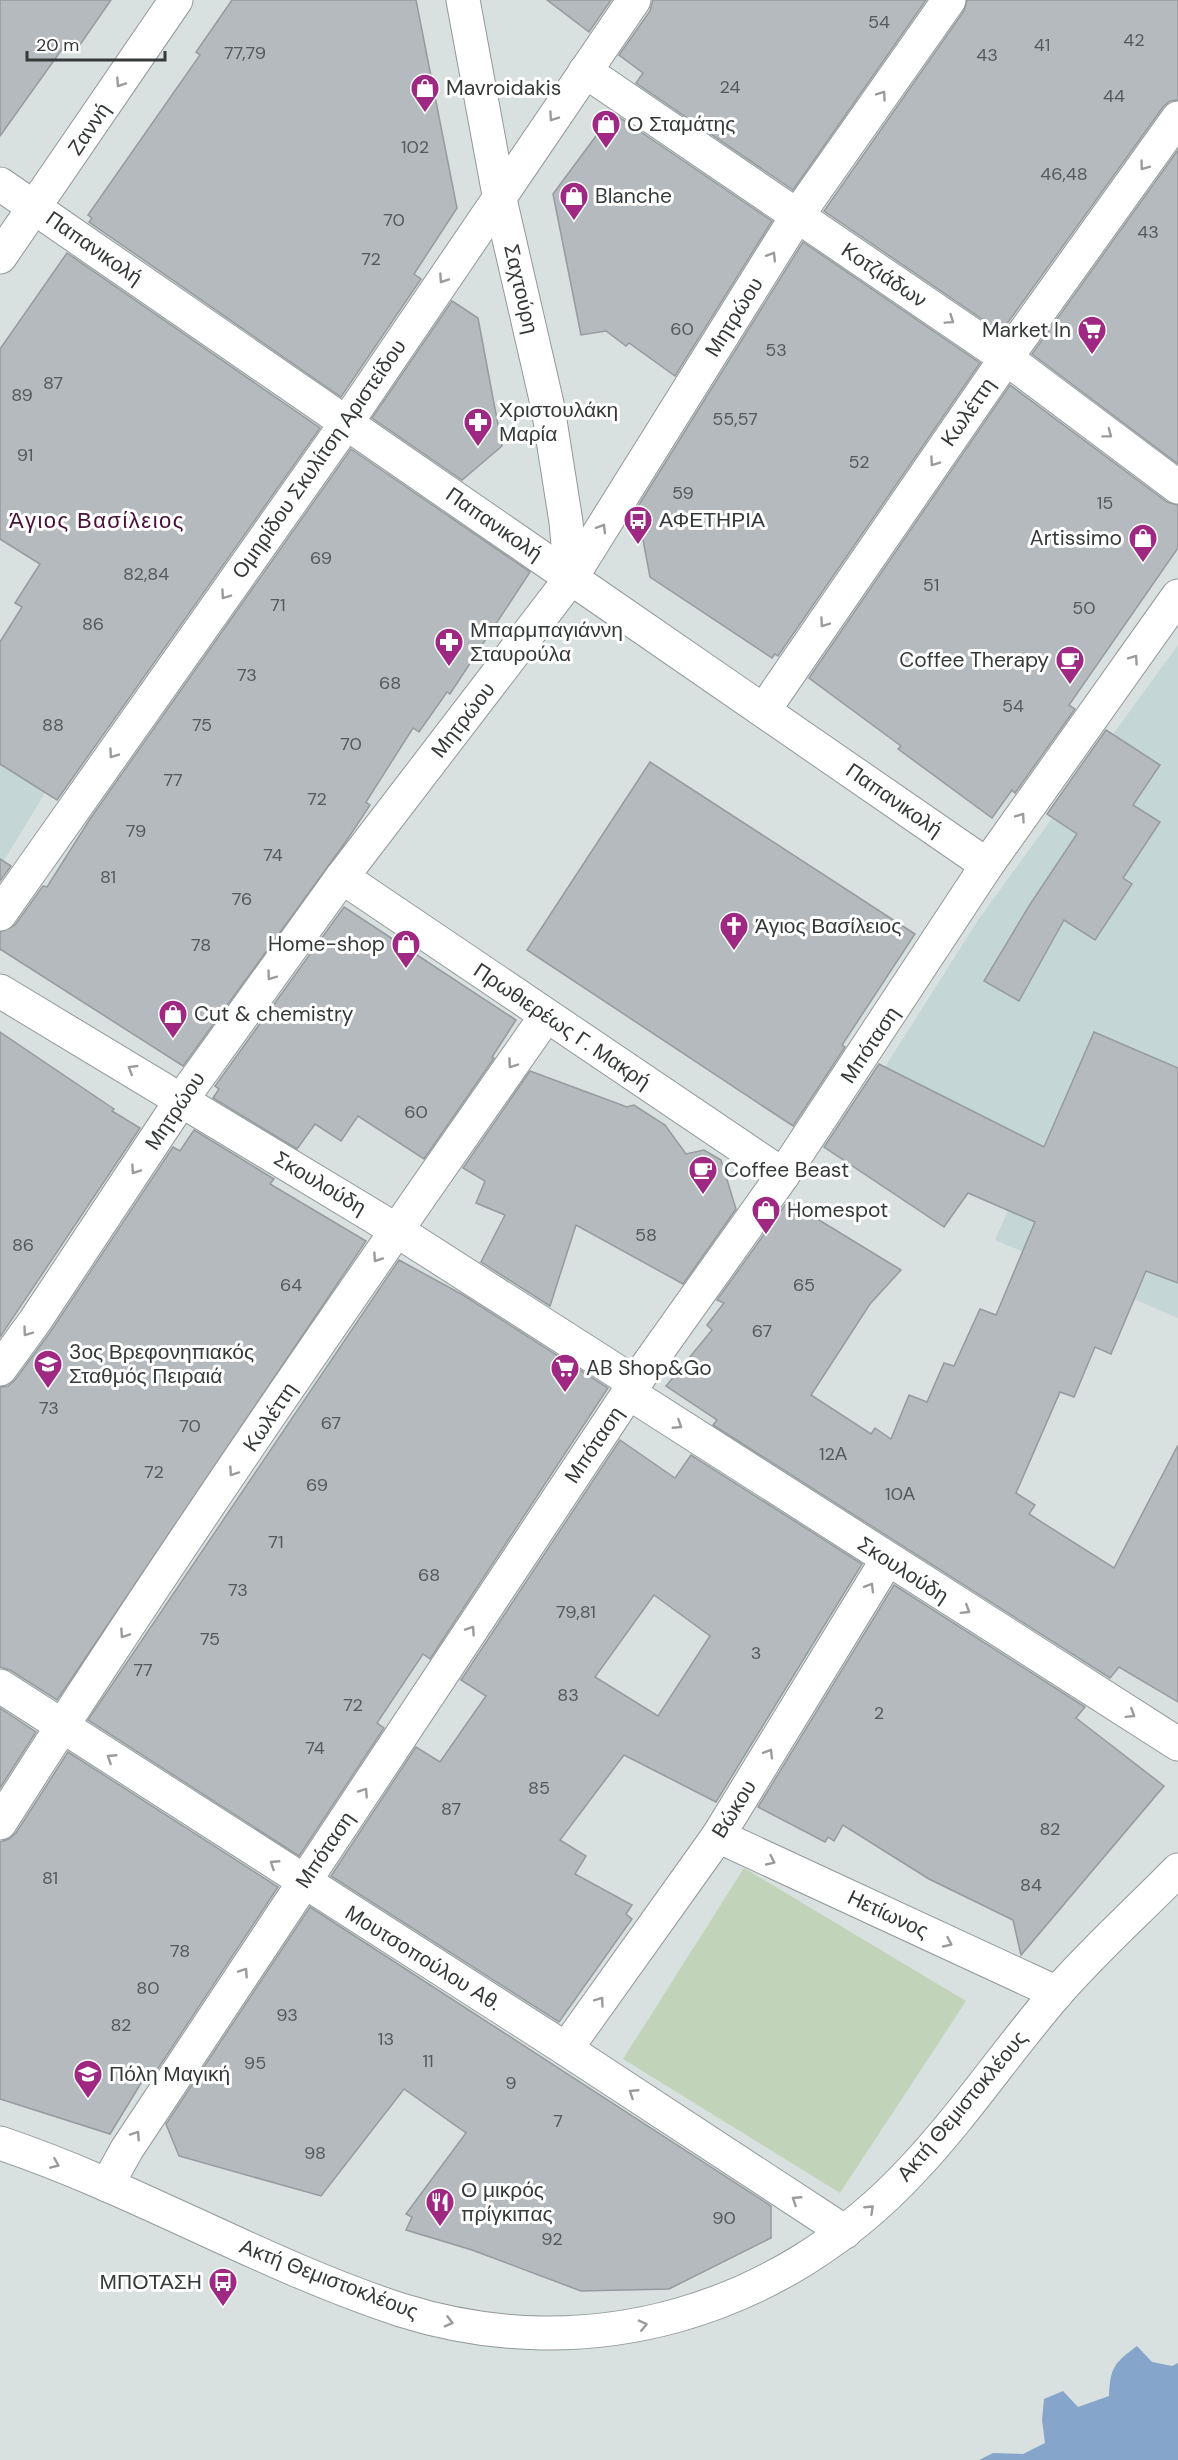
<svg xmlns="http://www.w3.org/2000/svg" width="1178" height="2460" font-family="'DM Sans',sans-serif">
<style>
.built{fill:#c5d6d6}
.green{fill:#c1d4ba}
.water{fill:#85a5cb}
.building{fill:#b4babd;stroke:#959b9e;stroke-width:1.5;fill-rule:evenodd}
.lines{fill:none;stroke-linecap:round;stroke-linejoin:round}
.street-casing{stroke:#929999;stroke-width:35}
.secondary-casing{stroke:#929999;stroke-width:35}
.street{stroke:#fff;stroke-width:33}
.secondary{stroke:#fff;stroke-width:33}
.oneway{stroke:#9a9c9c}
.labels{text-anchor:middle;stroke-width:6;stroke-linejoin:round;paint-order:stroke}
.number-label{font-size:18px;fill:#56595a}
.poi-label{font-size:21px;fill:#363939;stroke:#fff;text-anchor:start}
.street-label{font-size:21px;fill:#363939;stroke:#fff}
.neighbourhood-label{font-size:22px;letter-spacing:1.5px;fill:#470f39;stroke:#fff}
</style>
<rect width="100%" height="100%" fill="#d9e0e0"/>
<g class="built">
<path d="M 1178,645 L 1178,1318 L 995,1240 L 1037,1144 L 885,1067 L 978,920 Z"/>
<path d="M 0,764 L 45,793 L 0,867 Z"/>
</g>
<path class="green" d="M 744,1868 L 966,2001 L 840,2193 L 623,2059 Z"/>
<path class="water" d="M 1137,2346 L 1152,2362 L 1172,2366 L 1178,2363 L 1178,2460 L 979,2460 L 993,2453 L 1023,2454 L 1045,2443 L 1042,2420 L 1044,2399 L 1063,2391 L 1078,2407 L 1109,2396 C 1110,2368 1114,2363 1137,2346 Z"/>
<g class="building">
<path d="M 0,0 L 111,0 L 75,52 L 65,45 L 0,136 Z"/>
<path d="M 232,0 L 416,0 L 457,208 L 414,274 L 421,279 L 341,397 L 89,222 L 92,218 L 88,215 L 200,55 L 196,52 Z"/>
<path d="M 547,0 L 611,0 L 589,32 Z"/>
<path d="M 653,0 L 926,0 L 793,190 L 636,83 L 643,73 L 619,55 L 650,11 Z"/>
<path d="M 967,0 L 1178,0 L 1178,100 L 1170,101 L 1163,107 L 1001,332 L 824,211 L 964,11 Z"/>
<path d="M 613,113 L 772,221 L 675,376 L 629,343 L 626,346 L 606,331 L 581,335 L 553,194 Z"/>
<path d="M 1178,150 L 1178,464 L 1032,354 Z"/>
<path d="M 803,242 L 980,363 L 778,656 L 775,654 L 772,658 L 650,577 L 637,508 Z"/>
<path d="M 67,253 L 320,428 L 57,800 L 0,764 L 0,642 L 22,607 L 15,603 L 40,564 L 0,539 L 0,349 Z"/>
<path d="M 452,301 L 478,318 L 502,446 L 462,480 L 372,418 Z"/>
<path d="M 1010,385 L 1167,502 L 1178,505 L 1178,548 L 1069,705 L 1075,709 L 1015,793 L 1012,790 L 992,818 L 898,749 L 901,746 L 809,678 Z"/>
<path d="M 351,449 L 530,572 L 450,694 L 447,692 L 419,732 L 413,728 L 366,802 L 370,805 L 347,840 L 183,1066 L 0,949 L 0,932 L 15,925 L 43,886 L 47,887 L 90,819 Z"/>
<path d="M 1106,730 L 1160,765 L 1133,805 L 1160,822 L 1123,878 L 1132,884 L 1095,940 L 1064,920 L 1019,1001 L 984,981 L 1029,906 L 1077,834 L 1047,814 Z"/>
<path d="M 650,762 L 915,934 L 842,1045 L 845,1047 L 793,1126 L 527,950 Z"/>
<path d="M 0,859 L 11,866 L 0,881 Z"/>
<path d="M 344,907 L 516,1020 L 492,1057 L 494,1058 L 424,1159 L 358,1116 L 341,1141 L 315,1124 L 297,1149 L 213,1098 L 219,1089 L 215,1086 Z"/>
<path d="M 0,1032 L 114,1109 L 112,1111 L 140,1128 L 0,1337 Z"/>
<path d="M 1094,1032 L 1178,1068 L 1178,1283 L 1146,1271 L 1111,1354 L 1095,1347 L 1074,1397 L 1060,1392 L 1016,1493 L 1035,1505 L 1029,1514 L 1114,1568 L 1178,1445 L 1178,1702 L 1119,1667 L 1110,1678 L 713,1425 L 717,1420 L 666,1386 L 712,1330 L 707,1325 L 724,1303 L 717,1300 L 788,1201 L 901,1270 L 870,1304 L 811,1395 L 871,1434 L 875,1428 L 891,1439 L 909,1395 L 927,1402 L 944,1363 L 954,1366 L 980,1309 L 996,1315 L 1035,1222 L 968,1193 L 944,1227 L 824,1147 L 879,1064 L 1044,1147 Z"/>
<path d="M 530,1071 L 627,1107 L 634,1105 L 665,1125 L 686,1154 L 704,1150 L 721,1160 L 736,1209 L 683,1284 L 576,1225 L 550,1306 L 481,1262 L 505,1215 L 476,1203 L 485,1181 L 463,1168 Z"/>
<path d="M 194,1130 L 274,1179 L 270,1184 L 366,1241 L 57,1700 L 10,1670 L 0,1667 L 0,1387 L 8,1386 L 15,1380 L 51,1331 L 173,1147 L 180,1151 Z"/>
<path d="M 399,1260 L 463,1295 L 608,1388 L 430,1659 L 423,1654 L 377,1723 L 384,1728 L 299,1856 L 88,1720 Z"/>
<path d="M 620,1440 L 675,1478 L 691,1455 L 862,1564 L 716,1802 L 624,1755 L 560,1840 L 586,1856 L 575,1874 L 632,1905 L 626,1914 L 632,1919 L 559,2022 L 331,1876 L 416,1747 L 440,1762 L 486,1696 L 461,1680 ZM 654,1595 L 710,1636 L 658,1716 L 595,1677 Z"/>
<path d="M 894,1585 L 1085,1707 L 1076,1718 L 1164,1786 L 1021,1955 L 1013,1920 L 929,1879 L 843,1825 L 834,1841 L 828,1837 L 825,1842 L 758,1807 Z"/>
<path d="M 0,1708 L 36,1732 L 0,1788 Z"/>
<path d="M 68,1752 L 278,1887 L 149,2082 L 146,2075 L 110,2134 L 0,2099 L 0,1842 L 9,1839 L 16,1833 Z"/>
<path d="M 310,1907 L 771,2206 L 771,2238 L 669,2289 L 581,2291 L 472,2250 L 406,2230 L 412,2217 L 406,2214 L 466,2133 L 404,2089 L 321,2196 L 179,2156 L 166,2124 Z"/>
</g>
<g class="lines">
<g class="street-casing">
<g id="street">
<path d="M 585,71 L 1006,358 L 1178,487"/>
<path d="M 0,184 L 571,578 L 797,216 L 949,0"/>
<path d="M 0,257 L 176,0"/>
<path d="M 764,710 L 1006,358 L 1178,118"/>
<path d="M 987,865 L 1178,596"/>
<path d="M 0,914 L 347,422 L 634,0"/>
<path d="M 0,991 L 396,1230 L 635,1383"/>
<path d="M 0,1369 L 35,1321 L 182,1099 L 342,877"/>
<path d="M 629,1393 L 1178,1744"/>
<path d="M 0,1686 L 566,2049 L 845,2232"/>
<path d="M 0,1823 C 174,1549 360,1282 546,1016"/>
<path d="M 718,1836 L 1057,1993"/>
<path d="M 566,2049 L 718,1836 L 887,1560"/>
<path d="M 107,2185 L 127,2149 L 635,1383 L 783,1175"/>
</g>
</g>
<g class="secondary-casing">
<g id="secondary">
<path d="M 463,0 L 499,195 L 548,408 L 566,522 L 571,578"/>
<path d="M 571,578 L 987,865 L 783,1175 L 342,877 Z"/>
<path d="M 0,2143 C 137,2189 263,2265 401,2310 C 588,2369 781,2312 913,2169 C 964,2115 1006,2052 1055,1995 C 1093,1951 1137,1912 1178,1870"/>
</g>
</g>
<use href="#street" class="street"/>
<use href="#secondary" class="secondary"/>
</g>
<defs><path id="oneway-chevron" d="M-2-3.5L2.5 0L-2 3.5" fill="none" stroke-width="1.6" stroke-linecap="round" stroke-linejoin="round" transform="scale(1.5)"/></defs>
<g class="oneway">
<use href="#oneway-chevron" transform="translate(120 83) rotate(124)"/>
<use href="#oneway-chevron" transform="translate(882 95) rotate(-55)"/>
<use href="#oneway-chevron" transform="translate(553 117) rotate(125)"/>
<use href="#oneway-chevron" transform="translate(1144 166) rotate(126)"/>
<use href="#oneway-chevron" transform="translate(772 256) rotate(-58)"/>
<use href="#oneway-chevron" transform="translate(443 279) rotate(124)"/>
<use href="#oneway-chevron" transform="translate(950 320) rotate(34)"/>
<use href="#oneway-chevron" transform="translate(1108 434) rotate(37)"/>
<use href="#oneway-chevron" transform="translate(934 462) rotate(125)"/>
<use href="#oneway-chevron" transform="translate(602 528) rotate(-58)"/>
<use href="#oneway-chevron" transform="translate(225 595) rotate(125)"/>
<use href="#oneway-chevron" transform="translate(824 623) rotate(125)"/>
<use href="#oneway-chevron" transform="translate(1134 659) rotate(-55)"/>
<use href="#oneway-chevron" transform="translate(113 754) rotate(125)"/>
<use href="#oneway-chevron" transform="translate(1021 817) rotate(-55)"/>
<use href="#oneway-chevron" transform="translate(271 976) rotate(126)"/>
<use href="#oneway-chevron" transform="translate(512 1064) rotate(125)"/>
<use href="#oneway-chevron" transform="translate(132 1069) rotate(-149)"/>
<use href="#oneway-chevron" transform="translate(135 1170) rotate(124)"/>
<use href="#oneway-chevron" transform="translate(377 1258) rotate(124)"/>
<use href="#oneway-chevron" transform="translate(27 1332) rotate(126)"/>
<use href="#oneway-chevron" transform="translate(678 1425) rotate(33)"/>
<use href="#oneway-chevron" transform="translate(233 1472) rotate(124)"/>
<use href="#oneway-chevron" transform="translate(870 1587) rotate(-59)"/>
<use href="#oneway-chevron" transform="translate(966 1610) rotate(32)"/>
<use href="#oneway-chevron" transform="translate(471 1630) rotate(-56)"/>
<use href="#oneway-chevron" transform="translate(124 1634) rotate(124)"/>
<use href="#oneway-chevron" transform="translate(1131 1714) rotate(32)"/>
<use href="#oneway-chevron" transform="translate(769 1753) rotate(-59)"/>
<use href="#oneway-chevron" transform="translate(111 1758) rotate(-147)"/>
<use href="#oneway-chevron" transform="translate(364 1792) rotate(-56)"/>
<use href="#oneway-chevron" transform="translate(771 1861) rotate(25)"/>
<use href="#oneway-chevron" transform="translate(274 1864) rotate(-147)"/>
<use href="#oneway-chevron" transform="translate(948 1943) rotate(25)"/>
<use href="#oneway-chevron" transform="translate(244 1972) rotate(-56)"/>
<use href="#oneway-chevron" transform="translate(600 2001) rotate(-54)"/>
<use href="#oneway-chevron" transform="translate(633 2093) rotate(-147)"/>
<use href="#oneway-chevron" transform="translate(136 2135) rotate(-56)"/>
<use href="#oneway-chevron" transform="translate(55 2164) rotate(23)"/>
<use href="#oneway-chevron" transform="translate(796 2200) rotate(-147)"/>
<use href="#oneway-chevron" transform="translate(870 2209) rotate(-43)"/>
<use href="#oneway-chevron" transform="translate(449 2322) rotate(14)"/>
<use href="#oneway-chevron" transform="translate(643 2325) rotate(-13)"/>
</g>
<defs>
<g id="shop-pin" transform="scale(1.5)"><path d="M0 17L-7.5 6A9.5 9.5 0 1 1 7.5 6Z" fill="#9f2882" stroke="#fff"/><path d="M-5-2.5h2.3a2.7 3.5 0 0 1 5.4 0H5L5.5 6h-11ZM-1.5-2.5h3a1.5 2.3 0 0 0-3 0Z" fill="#fff"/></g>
<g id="supermarket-pin" transform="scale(1.5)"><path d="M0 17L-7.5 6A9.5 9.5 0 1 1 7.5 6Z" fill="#9f2882" stroke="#fff"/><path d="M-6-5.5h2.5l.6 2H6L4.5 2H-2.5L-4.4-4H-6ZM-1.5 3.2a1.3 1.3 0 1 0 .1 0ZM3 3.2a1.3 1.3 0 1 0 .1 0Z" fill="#fff"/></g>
<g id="pharmacy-pin" transform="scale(1.5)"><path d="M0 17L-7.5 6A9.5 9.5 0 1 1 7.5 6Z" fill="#9f2882" stroke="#fff"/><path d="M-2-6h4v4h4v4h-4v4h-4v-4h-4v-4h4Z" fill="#fff"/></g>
<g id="bus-pin" transform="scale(1.5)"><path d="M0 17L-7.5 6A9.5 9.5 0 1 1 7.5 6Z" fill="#9f2882" stroke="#fff"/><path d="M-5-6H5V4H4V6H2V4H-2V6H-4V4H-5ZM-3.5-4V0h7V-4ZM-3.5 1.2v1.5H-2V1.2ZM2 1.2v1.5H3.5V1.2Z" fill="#fff"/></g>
<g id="cafe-pin" transform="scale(1.5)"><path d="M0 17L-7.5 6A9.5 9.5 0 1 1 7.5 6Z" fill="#9f2882" stroke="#fff"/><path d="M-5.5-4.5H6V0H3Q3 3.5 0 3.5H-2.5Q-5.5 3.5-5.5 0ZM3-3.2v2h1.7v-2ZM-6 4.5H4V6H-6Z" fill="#fff"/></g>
<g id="church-pin" transform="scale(1.5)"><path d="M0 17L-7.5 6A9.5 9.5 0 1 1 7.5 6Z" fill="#9f2882" stroke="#fff"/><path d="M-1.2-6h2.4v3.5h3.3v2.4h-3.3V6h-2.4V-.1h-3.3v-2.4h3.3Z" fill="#fff"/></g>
<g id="school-pin" transform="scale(1.5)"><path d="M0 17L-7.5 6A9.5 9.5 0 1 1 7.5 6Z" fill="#9f2882" stroke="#fff"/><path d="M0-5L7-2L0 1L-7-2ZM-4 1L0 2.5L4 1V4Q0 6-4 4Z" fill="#fff"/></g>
<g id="restaurant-pin" transform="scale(1.5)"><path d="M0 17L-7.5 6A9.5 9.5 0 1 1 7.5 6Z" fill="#9f2882" stroke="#fff"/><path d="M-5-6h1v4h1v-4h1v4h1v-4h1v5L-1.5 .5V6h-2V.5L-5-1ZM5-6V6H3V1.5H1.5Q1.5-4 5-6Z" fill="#fff"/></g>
</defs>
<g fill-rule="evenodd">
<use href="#shop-pin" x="425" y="88"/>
<use href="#shop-pin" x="606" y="124"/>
<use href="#shop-pin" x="574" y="196"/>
<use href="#supermarket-pin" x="1092" y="330"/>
<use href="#pharmacy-pin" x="478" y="422"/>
<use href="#bus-pin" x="638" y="520"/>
<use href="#shop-pin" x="1143" y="538"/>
<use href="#pharmacy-pin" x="449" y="642"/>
<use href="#cafe-pin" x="1070" y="660"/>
<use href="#church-pin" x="734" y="926"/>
<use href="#shop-pin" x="406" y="944"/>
<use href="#shop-pin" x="173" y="1014"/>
<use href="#cafe-pin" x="703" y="1170"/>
<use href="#shop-pin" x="766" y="1210"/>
<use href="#school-pin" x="48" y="1364"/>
<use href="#supermarket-pin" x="565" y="1368"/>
<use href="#school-pin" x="88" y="2074"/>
<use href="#restaurant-pin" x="440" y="2202"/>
<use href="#bus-pin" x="223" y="2282"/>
</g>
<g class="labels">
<g class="number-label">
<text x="879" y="28">54</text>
<text x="1134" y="46">42</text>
<text x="1042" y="51">41</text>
<text x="245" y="59">77,79</text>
<text x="987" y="61">43</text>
<text x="730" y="93">24</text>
<text x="1114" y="102">44</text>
<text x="415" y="153">102</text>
<text x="1064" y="180">46,48</text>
<text x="394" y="226">70</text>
<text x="1148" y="238">43</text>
<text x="371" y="265">72</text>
<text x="682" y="335">60</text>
<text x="776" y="356">53</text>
<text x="53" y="389">87</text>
<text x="22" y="401">89</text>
<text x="735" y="425">55,57</text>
<text x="25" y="461">91</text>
<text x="859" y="468">52</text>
<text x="683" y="499">59</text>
<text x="1105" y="509">15</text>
<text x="321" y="564">69</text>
<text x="146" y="580">82,84</text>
<text x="931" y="591">51</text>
<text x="278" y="611">71</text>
<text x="1084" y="614">50</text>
<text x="93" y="630">86</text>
<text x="247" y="681">73</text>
<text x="390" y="689">68</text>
<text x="1013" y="712">54</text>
<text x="53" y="731">88</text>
<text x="202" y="731">75</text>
<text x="351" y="750">70</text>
<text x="173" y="786">77</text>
<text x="317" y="805">72</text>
<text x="136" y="837">79</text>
<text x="273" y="861">74</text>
<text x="108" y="883">81</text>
<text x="242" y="905">76</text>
<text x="201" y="951">78</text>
<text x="416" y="1118">60</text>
<text x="646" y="1241">58</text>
<text x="23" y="1251">86</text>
<text x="291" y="1291">64</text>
<text x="804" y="1291">65</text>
<text x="762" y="1337">67</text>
<text x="49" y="1414">73</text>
<text x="331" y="1429">67</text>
<text x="190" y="1432">70</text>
<text x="833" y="1460">12Α</text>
<text x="154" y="1478">72</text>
<text x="317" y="1491">69</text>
<text x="900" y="1500">10Α</text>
<text x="276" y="1548">71</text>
<text x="429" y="1581">68</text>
<text x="238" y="1596">73</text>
<text x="576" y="1618">79,81</text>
<text x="210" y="1645">75</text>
<text x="756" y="1659">3</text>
<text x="143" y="1676">77</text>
<text x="568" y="1701">83</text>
<text x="353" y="1711">72</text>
<text x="879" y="1719">2</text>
<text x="315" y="1754">74</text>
<text x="539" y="1794">85</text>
<text x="451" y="1815">87</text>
<text x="1050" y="1835">82</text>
<text x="50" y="1884">81</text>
<text x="1031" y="1891">84</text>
<text x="180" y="1957">78</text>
<text x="148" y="1994">80</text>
<text x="287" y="2021">93</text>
<text x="121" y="2031">82</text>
<text x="386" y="2045">13</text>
<text x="428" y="2067">11</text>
<text x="255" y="2069">95</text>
<text x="511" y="2089">9</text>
<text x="558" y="2127">7</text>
<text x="315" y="2159">98</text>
<text x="724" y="2224">90</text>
<text x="552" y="2245">92</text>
</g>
<g class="poi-label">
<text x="446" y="95">Mavroidakis</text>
<text x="627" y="131">Ο Σταμάτης</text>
<text x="595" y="203">Blanche</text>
<text x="1071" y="337" text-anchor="end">Market In</text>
<text x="499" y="417">Χριστουλάκη<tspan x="499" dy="24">Μαρία</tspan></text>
<text x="659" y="527">ΑΦΕΤΗΡΙΑ</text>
<text x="1122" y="545" text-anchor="end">Artissimo</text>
<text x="470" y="637">Μπαρμπαγιάννη<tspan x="470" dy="24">Σταυρούλα</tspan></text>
<text x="1049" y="667" text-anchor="end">Coffee Therapy</text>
<text x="755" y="933">Άγιος Βασίλειος</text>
<text x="385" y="951" text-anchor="end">Home-shop</text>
<text x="194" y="1021">Cut &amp; chemistry</text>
<text x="724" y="1177">Coffee Beast</text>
<text x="787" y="1217">Homespot</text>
<text x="69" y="1359">3ος Βρεφονηπιακός<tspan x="69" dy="24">Σταθμός Πειραιά</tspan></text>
<text x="586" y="1375">AB Shop&amp;Go</text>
<text x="109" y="2081">Πόλη Μαγική</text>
<text x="461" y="2197">Ο μικρός<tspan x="461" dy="24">πρίγκιπας</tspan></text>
<text x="202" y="2289" text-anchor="end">ΜΠΟΤΑΣΗ</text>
</g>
<g class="street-label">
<text transform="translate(89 129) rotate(-56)" y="7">Ζαννή</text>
<text transform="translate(94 248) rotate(35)" y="7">Παπανικολή</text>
<text transform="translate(884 275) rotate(34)" y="7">Κοτζιάδων</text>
<text transform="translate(521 289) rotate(77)" y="7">Σαχτούρη</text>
<text transform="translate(734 317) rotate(-58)" y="7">Μητρώου</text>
<text transform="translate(968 412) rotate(-55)" y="7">Κωλέττη</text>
<text transform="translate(319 459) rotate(-55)" y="7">Ομηρίδου Σκυλίτση Αριστείδου</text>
<text transform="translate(494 524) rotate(35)" y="7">Παπανικολή</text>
<text transform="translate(463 720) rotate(-52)" y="7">Μητρώου</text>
<text transform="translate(894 800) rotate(35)" y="7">Παπανικολή</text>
<text transform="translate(562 1026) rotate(34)" y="7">Πρωθιερέως Γ. Μακρή</text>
<text transform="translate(870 1045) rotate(-56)" y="7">Μπόταση</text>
<text transform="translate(175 1111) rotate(-56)" y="7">Μητρώου</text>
<text transform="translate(320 1183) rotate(31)" y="7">Σκουλούδη</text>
<text transform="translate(270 1417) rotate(-56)" y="7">Κωλέττη</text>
<text transform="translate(594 1445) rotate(-56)" y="7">Μπόταση</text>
<text transform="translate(903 1570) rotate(33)" y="7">Σκουλούδη</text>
<text transform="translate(734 1809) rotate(-58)" y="7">Βώκου</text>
<text transform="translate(325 1850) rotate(-56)" y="7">Μπόταση</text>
<text transform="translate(888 1914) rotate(25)" y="7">Ηετίωνος</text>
<text transform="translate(423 1958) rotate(32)" y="7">Μουτσοπούλου Αθ.</text>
<text transform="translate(962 2106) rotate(-50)" y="7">Ακτή Θεμιστοκλέους</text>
<text transform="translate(329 2279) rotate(21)" y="7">Ακτή Θεμιστοκλέους</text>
</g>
<g class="neighbourhood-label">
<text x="97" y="528">Άγιος Βασίλειος</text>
</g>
</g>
<path d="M27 51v9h138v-9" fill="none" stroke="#363939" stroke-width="3"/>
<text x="36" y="51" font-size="18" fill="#363939" stroke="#ffffff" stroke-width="4.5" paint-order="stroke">20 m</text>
</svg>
